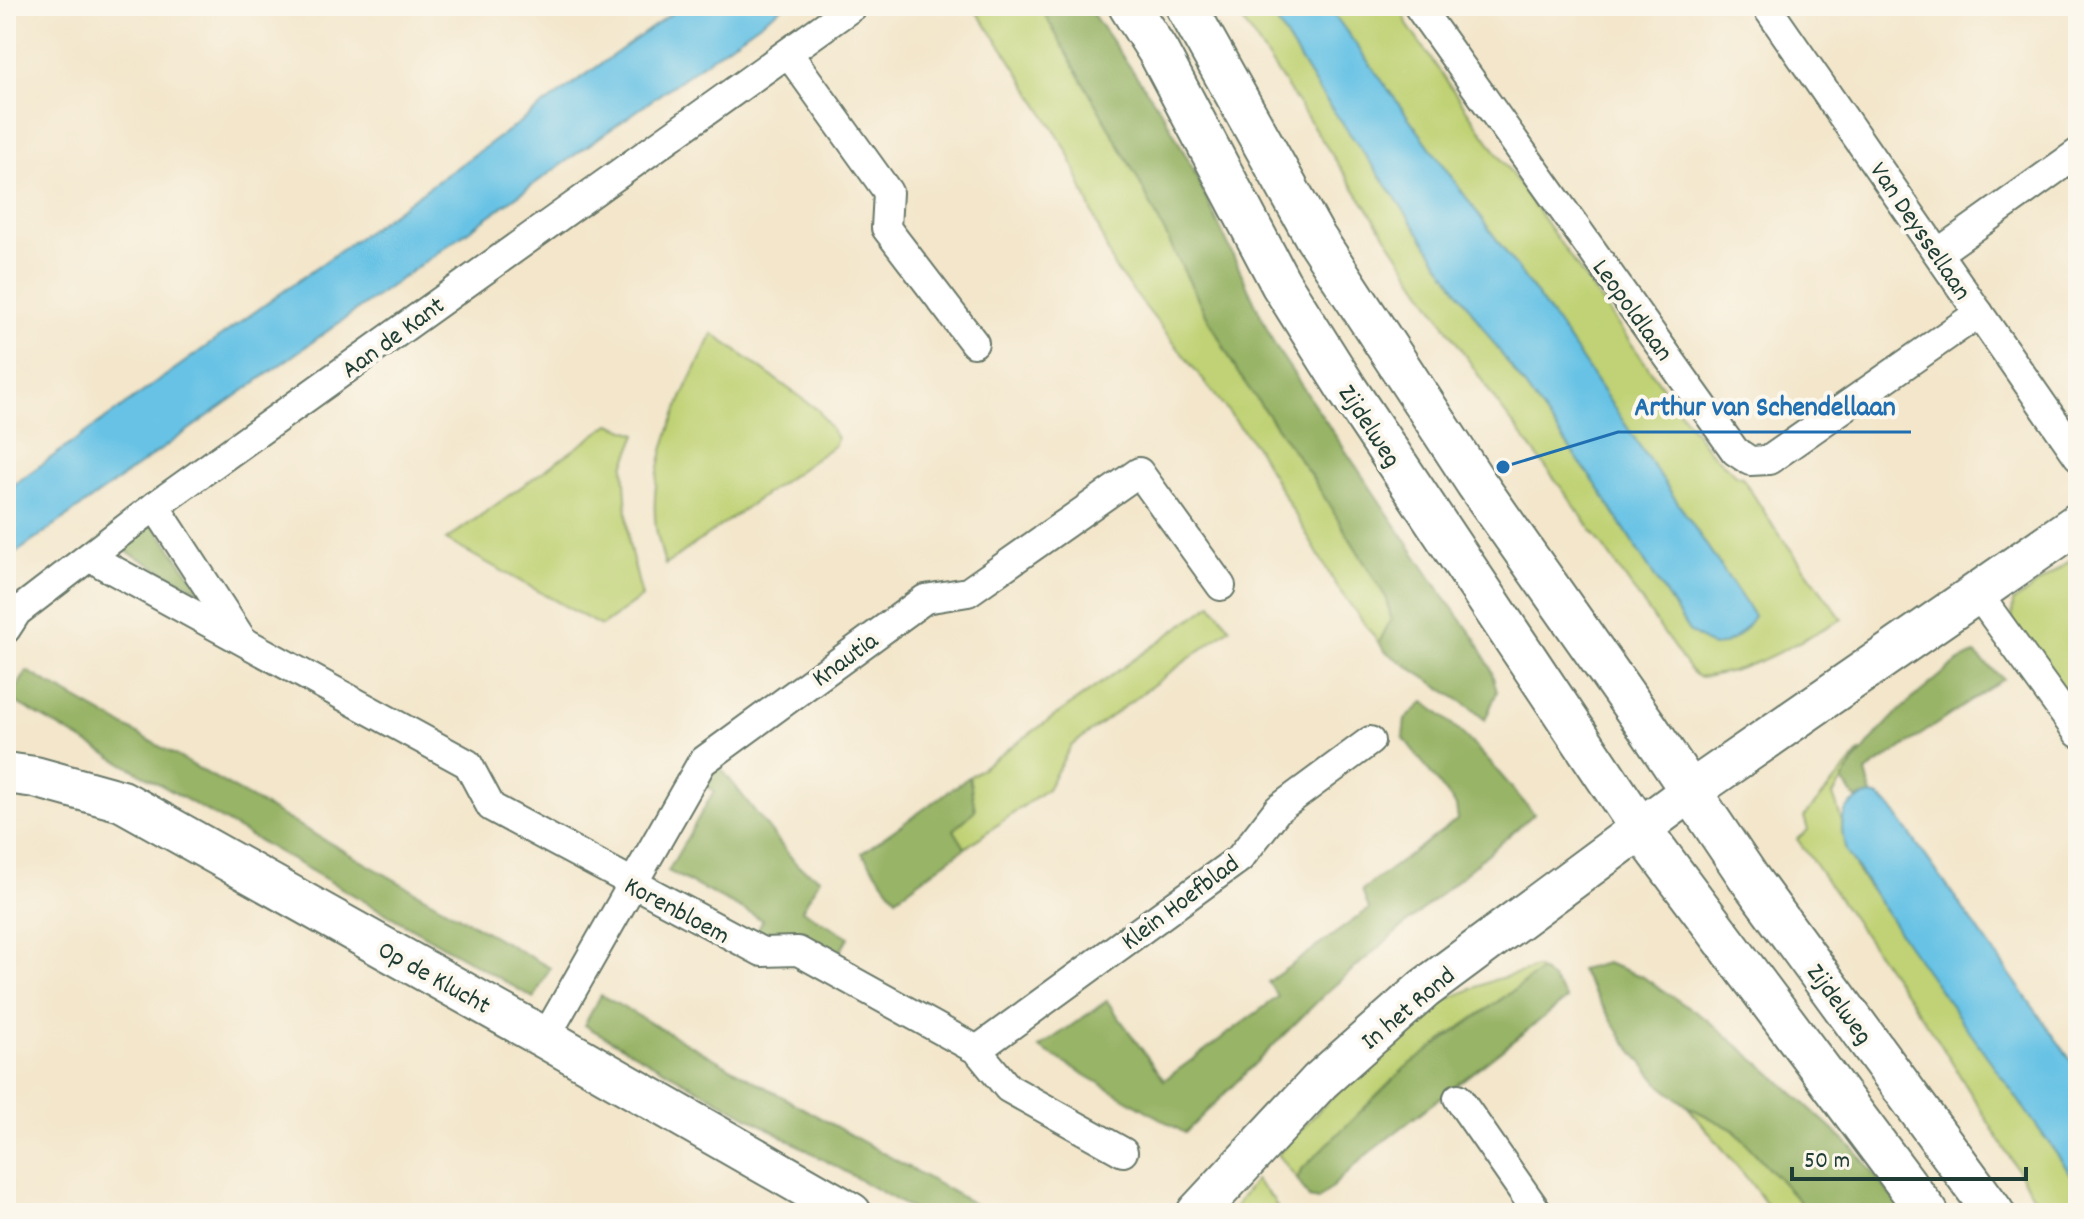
<svg xmlns="http://www.w3.org/2000/svg" width="2084" height="1219" font-family="Dekko,sans-serif">
<style>
.green{fill:#c0d275;stroke:#708854;stroke-width:2}
.forest{fill:#98b466;stroke:#5c784d;stroke-width:2}
.water{fill:#67c2e5;stroke:#43808c;stroke-width:2}
.lines{fill:none;stroke-linecap:round;stroke-linejoin:round}
.street-casing{stroke:#697869;stroke-width:32}
.secondary-casing{stroke:#697869;stroke-width:44}
.street{stroke:#fff;stroke-width:28}
.secondary{stroke:#fff;stroke-width:40}
.labels{text-anchor:middle;stroke-width:8;stroke-linejoin:round;paint-order:stroke}
.street-label{font-size:26px;fill:#1f3d34;stroke:#fbf7ec}
.leader{fill:none;stroke:#1f6fb2;stroke-width:3}
.callout-dot{fill:#1f6fb2;stroke:#fbf7ec;stroke-width:3}
.callout-label{font-size:28px;text-anchor:middle;font-weight:bold;fill:#1f6fb2;stroke:#fbf7ec;stroke-width:8;stroke-linejoin:round;paint-order:stroke}
</style>
<rect width="100%" height="100%" fill="#fbf7ec"/>
<filter id="ink" filterUnits="userSpaceOnUse"><feTurbulence type="fractalNoise" baseFrequency=".0125" numOctaves="2"/><feDisplacementMap in="SourceGraphic" scale="16" xChannelSelector="R" yChannelSelector="G"/><feConvolveMatrix kernelMatrix="1 2 1 2 8 2 1 2 1" color-interpolation-filters="sRGB"/></filter>
<filter id="wash" filterUnits="userSpaceOnUse"><feTurbulence type="fractalNoise" baseFrequency=".006" numOctaves="4" result="noise"/><feDisplacementMap in="SourceGraphic" scale="32" xChannelSelector="R" yChannelSelector="G"/><feGaussianBlur stdDeviation="1.8" result="paint"/><feColorMatrix in="noise" values="0 0 0 0 0 0 0 0 0 0 0 0 0 0 0 0 0 1.4 0 .05"/><feComposite in="paint" operator="in"/></filter>
<g filter="url(#wash)">
<rect width="100%" height="100%" fill="#f3e6cb"/>
<g class="green">
<path d="M 972,6 L 1040,6 L 1137,177 L 1200,303 L 1238,373 L 1312,477 L 1387,599 L 1391,619 L 1379,643 L 1337,587 L 1256,447 L 1114,267 L 1068,152 L 1009,57 Z"/>
<path d="M 1233,6 L 1267,6 L 1318,89 L 1393,194 L 1490,338 L 1597,486 L 1689,631 L 1754,616 L 1559,326 L 1328,6 L 1401,6 L 1408,26 L 1620,328 L 1709,451 L 1736,475 L 1742,477 L 1772,524 L 1842,619 C 1797,642 1749,674 1698,677 L 1689,669 L 1569,498 L 1495,400 Z"/>
<path d="M 713,334 L 818,410 L 837,438 L 835,445 L 665,565 C 662,553 658,541 656,528 C 647,461 684,392 713,334 Z"/>
<path d="M 610,424 L 637,434 L 624,466 L 629,544 L 642,597 L 601,626 L 446,540 Z"/>
<path d="M 2078,555 L 2078,709 L 2025,643 L 2012,619 L 2013,602 Z"/>
<path d="M 1212,604 L 1230,628 L 1071,746 L 1047,789 L 965,848 L 954,830 L 975,810 L 969,777 Z"/>
<path d="M 1861,751 L 1833,795 L 1842,821 L 1842,835 L 1858,872 L 2078,1184 L 2078,1213 L 2044,1213 L 1938,1040 L 1797,839 L 1808,830 L 1804,817 Z"/>
<path d="M 1536,968 L 1541,971 L 1441,1041 L 1302,1169 L 1297,1179 L 1278,1154 L 1321,1108 L 1396,1036 L 1435,1004 L 1494,980 Z"/>
<path d="M 1687,1106 L 1734,1130 L 1810,1213 L 1773,1213 L 1747,1178 Z"/>
<path d="M 1255,1180 L 1273,1199 L 1280,1213 L 1268,1210 L 1264,1213 L 1230,1213 Z"/>
</g>
<g class="forest">
<path d="M 1040,6 L 1087,6 L 1164,115 L 1192,167 L 1275,346 L 1444,597 L 1475,638 L 1491,669 L 1497,692 L 1485,720 L 1470,707 L 1386,652 L 1379,643 L 1391,619 L 1387,599 L 1312,477 L 1238,373 L 1200,303 L 1137,177 Z"/>
<path d="M 149,518 L 203,593 L 111,543 Z"/>
<path d="M 1975,654 L 2003,679 L 1866,772 L 1872,795 L 1856,799 L 1842,781 C 1866,743 1894,713 1929,685 C 1944,673 1957,660 1975,654 Z"/>
<path d="M 27,671 L 550,968 L 534,998 L 10,699 Z"/>
<path d="M 1424,702 C 1467,732 1500,774 1534,814 L 1328,991 L 1185,1133 L 1039,1048 L 1107,1001 L 1164,1080 L 1278,997 L 1268,982 L 1369,909 L 1362,890 L 1458,819 L 1456,806 L 1403,737 L 1405,720 Z"/>
<path d="M 713,758 L 798,866 L 820,878 L 802,910 L 849,937 L 836,958 L 762,939 L 754,935 L 763,920 L 668,871 L 714,791 L 698,782 Z"/>
<path d="M 969,777 L 975,810 L 954,830 L 965,848 L 896,898 L 862,853 Z"/>
<path d="M 1606,963 L 1641,976 L 1706,1019 L 1771,1073 L 1852,1147 L 1906,1213 L 1810,1213 L 1734,1130 L 1687,1106 L 1661,1086 L 1624,1040 L 1580,970 Z"/>
<path d="M 1541,971 L 1552,979 L 1567,999 L 1365,1156 L 1318,1200 L 1309,1198 L 1297,1179 L 1302,1169 L 1406,1067 Z"/>
<path d="M 601,995 L 990,1213 L 919,1213 L 584,1025 Z"/>
</g>
<g class="water">
<path d="M 682,6 L 784,6 L 6,560 L 6,490 Z"/>
<path d="M 1267,6 L 1328,6 L 1559,326 L 1754,616 C 1743,633 1733,643 1713,647 L 1689,631 L 1597,486 L 1490,338 L 1393,194 L 1318,89 Z"/>
<path d="M 1872,795 L 1879,797 L 1890,806 L 2078,1070 L 2078,1184 L 1907,944 L 1846,851 C 1838,822 1840,802 1872,795 Z"/>
</g>
</g>
<g filter="url(#ink)">
<g class="lines">
<g class="street-casing">
<g id="street">
<path d="M 1418,6 L 1735,451 L 1750,461 L 1769,460 L 1979,313"/>
<path d="M 1766,6 L 2078,456"/>
<path d="M 788,53 L 888,192 L 886,228 L 974,343"/>
<path d="M 1938,253 L 2078,153"/>
<path d="M 155,506 L 241,638"/>
<path d="M 102,564 L 468,764 L 491,807 L 762,952 L 798,951 L 977,1050 L 1008,1088 L 1123,1152"/>
<path d="M 1977,593 L 2078,733"/>
<path d="M 6,629 L 17,612 L 155,506 L 853,6"/>
<path d="M 545,1038 L 702,762 L 925,599 L 968,592 L 1139,472 L 1221,586"/>
<path d="M 977,1050 L 1240,858 L 1278,809 L 1370,741"/>
<path d="M 1458,1098 L 1538,1213"/>
</g>
</g>
<g class="secondary-casing">
<g id="secondary">
<path d="M 1129,6 L 1159,53 L 1281,284 L 1347,389 L 1640,828 L 1928,1213"/>
<path d="M 1186,6 L 1315,237 L 1476,483 L 1648,728 L 1749,878 L 1994,1213"/>
<path d="M 6,773 L 35,777 L 122,801 L 545,1038 L 851,1213"/>
<path d="M 1197,1213 L 1320,1081 L 1424,989 L 1691,791 L 2078,523"/>
</g>
</g>
<use href="#street" class="street"/>
<use href="#secondary" class="secondary"/>
</g>
</g>
<g class="labels">
<g class="street-label">
<text transform="translate(1922 230) rotate(56)" y="9">Van Deyssellaan</text>
<text transform="translate(1634 309) rotate(54)" y="9">Leopoldlaan</text>
<text transform="translate(392 336) rotate(-36)" y="9">Aan de Kant</text>
<text transform="translate(1371 425) rotate(57)" y="9">Zijdelweg</text>
<text transform="translate(844 658) rotate(-36)" y="9">Knautia</text>
<text transform="translate(1179 901) rotate(-37)" y="9">Klein Hoefblad</text>
<text transform="translate(678 909) rotate(28)" y="9">Korenbloem</text>
<text transform="translate(435 976) rotate(29)" y="9">Op de Klucht</text>
<text transform="translate(1841 1003) rotate(54)" y="9">Zijdelweg</text>
<text transform="translate(1407 1007) rotate(-40)" y="9">In het Rond</text>
</g>
</g>
<path class="leader" d="M1503 467L1618 432H1911"/>
<circle class="callout-dot" cx="1503" cy="467" r="8"/>
<g class="callout-label">
<text x="1765" y="415">Arthur van Schendellaan</text>
</g>
<rect width="2084" height="1219" fill="none" stroke="#fbf7ec" stroke-width="32"/>
<path d="M1792 1167v12h234v-12" fill="none" stroke="#1f3d34" stroke-width="4"/>
<text x="1804" y="1167" font-size="24" fill="#1f3d34" stroke="#fbf7ec" stroke-width="6" paint-order="stroke">50 m</text>
</svg>
